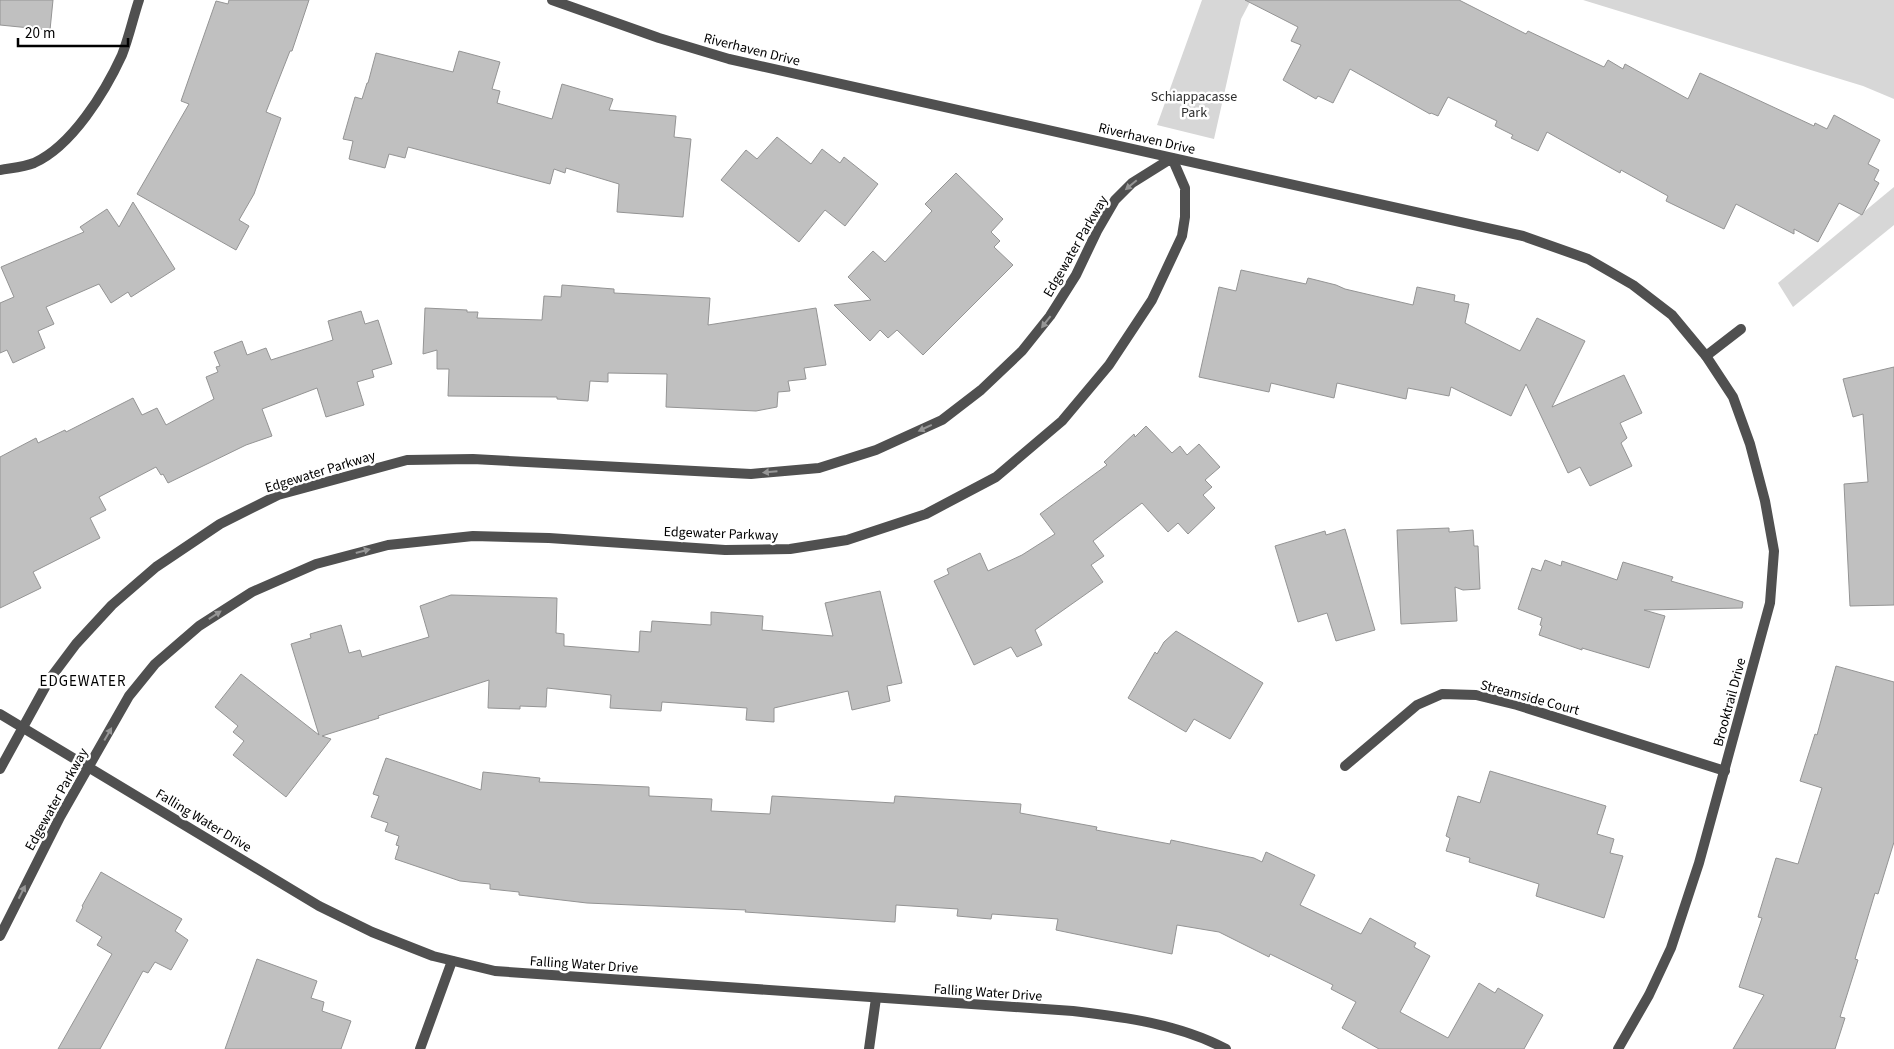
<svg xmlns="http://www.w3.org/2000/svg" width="1894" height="1049" font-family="'Source Sans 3',sans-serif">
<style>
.green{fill:#d7d7d7}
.building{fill:#c0c0c0;stroke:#949494}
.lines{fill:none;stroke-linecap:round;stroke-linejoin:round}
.street{stroke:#505050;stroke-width:10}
.oneway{fill:#969696}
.labels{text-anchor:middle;stroke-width:5;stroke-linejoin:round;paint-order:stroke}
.street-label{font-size:14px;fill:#000;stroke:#fff}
.park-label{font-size:14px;fill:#2e2e2e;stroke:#fff}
.neighbourhood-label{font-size:15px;letter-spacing:1px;fill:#000;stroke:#fff}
</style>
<rect width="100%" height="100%" fill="#fff"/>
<g class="green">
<path d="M 1202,0 L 1251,0 L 1241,19 L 1214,139 L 1157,125 Z"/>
<path d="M 1583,0 L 1894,0 L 1894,99 L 1863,86 Z"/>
<path d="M 1894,187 L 1894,225 L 1793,307 L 1778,283 Z"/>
</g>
<g class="building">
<path d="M 0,0 L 53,0 L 50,30 L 0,25 Z"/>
<path d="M 229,0 L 309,0 L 292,51 L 290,51 L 266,112 L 281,118 L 254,194 L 239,220 L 249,226 L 236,250 L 137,194 L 189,104 L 181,101 L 216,1 L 228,4 Z"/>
<path d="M 1245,0 L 1459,0 L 1526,34 L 1528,31 L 1604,67 L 1608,60 L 1623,69 L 1625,64 L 1688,99 L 1700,73 L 1814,126 L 1815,123 L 1827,129 L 1834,115 L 1880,140 L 1868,164 L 1879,170 L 1874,180 L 1879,183 L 1862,215 L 1839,203 L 1818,242 L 1794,229 L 1794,234 L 1736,204 L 1724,229 L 1666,201 L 1668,196 L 1621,170 L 1620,173 L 1547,132 L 1538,151 L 1511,138 L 1513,135 L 1495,126 L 1497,121 L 1448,97 L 1438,116 L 1431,113 L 1430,114 L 1350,69 L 1333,103 L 1318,96 L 1316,99 L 1283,80 L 1301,45 L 1291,41 L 1298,27 Z"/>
<path d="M 459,51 L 500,62 L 492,89 L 500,91 L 497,103 L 552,119 L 562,84 L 613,99 L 609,110 L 676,116 L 674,137 L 691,139 L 683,217 L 617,212 L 619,184 L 566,168 L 565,173 L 554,169 L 550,184 L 408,147 L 405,158 L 389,154 L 385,168 L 349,159 L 353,141 L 343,139 L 355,97 L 362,99 L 367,83 L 368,83 L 376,53 L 453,72 Z"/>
<path d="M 777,137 L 811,164 L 822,149 L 840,163 L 844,157 L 878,184 L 845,226 L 825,210 L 799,242 L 721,180 L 746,150 L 757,159 Z"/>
<path d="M 956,173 L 1003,219 L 991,232 L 1000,241 L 994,247 L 1013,265 L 923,355 L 897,330 L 888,338 L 880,330 L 870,341 L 834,305 L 871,300 L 848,277 L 873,251 L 885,262 L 932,211 L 925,204 Z"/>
<path d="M 133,202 L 175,269 L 131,297 L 128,292 L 111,303 L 99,284 L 46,307 L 54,324 L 38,331 L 45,348 L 13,363 L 7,350 L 0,353 L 0,303 L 14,297 L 1,267 L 84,232 L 80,227 L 107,209 L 119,227 Z"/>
<path d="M 1241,270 L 1306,284 L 1308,278 L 1336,285 L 1345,289 L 1413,305 L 1417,287 L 1455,295 L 1454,301 L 1469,304 L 1465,323 L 1520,351 L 1537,318 L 1585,341 L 1552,407 L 1624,375 L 1642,413 L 1620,423 L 1627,438 L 1621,443 L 1632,466 L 1590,486 L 1580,467 L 1568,473 L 1526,384 L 1511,416 L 1451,387 L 1449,396 L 1408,388 L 1406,399 L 1337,383 L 1334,398 L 1271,383 L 1269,392 L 1199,377 L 1219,287 L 1236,291 Z"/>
<path d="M 562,285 L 614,289 L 614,293 L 710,298 L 708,325 L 816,308 L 826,365 L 804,368 L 806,379 L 788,381 L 790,391 L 778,392 L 777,407 L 756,411 L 666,407 L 667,374 L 608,373 L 608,382 L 590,381 L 588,401 L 557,399 L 557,397 L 448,396 L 449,369 L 437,369 L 437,350 L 423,354 L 425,308 L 467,310 L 467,312 L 478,312 L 477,318 L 542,320 L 544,296 L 561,297 Z"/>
<path d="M 361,311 L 365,324 L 378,320 L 392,364 L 372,370 L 374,377 L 357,382 L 364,405 L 326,417 L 317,388 L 262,409 L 272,436 L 246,445 L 168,483 L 163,474 L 161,475 L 156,467 L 99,497 L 106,510 L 90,518 L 100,538 L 33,572 L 41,588 L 0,608 L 0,457 L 36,438 L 38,443 L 65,430 L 66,432 L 133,398 L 142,415 L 157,408 L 166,425 L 214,399 L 206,377 L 218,372 L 216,367 L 220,366 L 214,352 L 242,341 L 247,355 L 266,348 L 271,360 L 333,340 L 328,321 Z"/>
<path d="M 1894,367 L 1894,605 L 1850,606 L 1844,484 L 1868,482 L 1863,414 L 1853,417 L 1843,379 Z"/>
<path d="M 1146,426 L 1172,453 L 1180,446 L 1187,455 L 1199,444 L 1220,467 L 1205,480 L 1212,487 L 1203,495 L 1215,508 L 1188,534 L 1178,523 L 1168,532 L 1142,503 L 1093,541 L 1104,556 L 1091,565 L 1103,582 L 1035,630 L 1042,645 L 1017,657 L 1011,647 L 974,665 L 934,581 L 949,574 L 947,569 L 980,553 L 988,571 L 1022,555 L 1055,534 L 1040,514 L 1107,465 L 1104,462 L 1134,434 L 1135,437 Z"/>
<path d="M 1449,528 L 1449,532 L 1473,530 L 1474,546 L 1478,546 L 1480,589 L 1463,590 L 1455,587 L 1457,621 L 1401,624 L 1397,530 Z"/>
<path d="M 1345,529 L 1375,630 L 1336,641 L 1327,613 L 1298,622 L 1275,546 L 1325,531 L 1326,535 Z"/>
<path d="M 1545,560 L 1561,566 L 1562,561 L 1617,580 L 1623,562 L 1673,577 L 1671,581 L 1743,602 L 1742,608 L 1644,610 L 1665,616 L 1649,668 L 1582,648 L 1582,650 L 1539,635 L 1542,626 L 1540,625 L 1542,618 L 1518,609 L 1532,568 L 1541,571 Z"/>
<path d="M 880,591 L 902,683 L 887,686 L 890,701 L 852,710 L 848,691 L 774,708 L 774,722 L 746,720 L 747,708 L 662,702 L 661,711 L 610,708 L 611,695 L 547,688 L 546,707 L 520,706 L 520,709 L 488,708 L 489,680 L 378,716 L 379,718 L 322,736 L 331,739 L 286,797 L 233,755 L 244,741 L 233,732 L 238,726 L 215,707 L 241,674 L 319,735 L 291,644 L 311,638 L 310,634 L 341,625 L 349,653 L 360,650 L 362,657 L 429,637 L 420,606 L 451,595 L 557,598 L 556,633 L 564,634 L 564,646 L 639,652 L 640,631 L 651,632 L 652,621 L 711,625 L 711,612 L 763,616 L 762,630 L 833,636 L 825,603 Z"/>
<path d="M 1176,631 L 1263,683 L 1230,739 L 1194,719 L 1186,732 L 1128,698 L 1155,652 L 1157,654 L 1164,642 Z"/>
<path d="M 1836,666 L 1894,682 L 1894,842 L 1878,894 L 1875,893 L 1855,959 L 1858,960 L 1840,1017 L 1845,1018 L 1835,1049 L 1733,1049 L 1764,995 L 1739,987 L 1762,918 L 1758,917 L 1776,858 L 1798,864 L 1822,788 L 1800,781 L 1815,734 L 1817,735 Z"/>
<path d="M 386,758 L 481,790 L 483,772 L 540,778 L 539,782 L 649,787 L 649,796 L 712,799 L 711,811 L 770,814 L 772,796 L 894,803 L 895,796 L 1021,804 L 1020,813 L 1097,827 L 1096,830 L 1170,844 L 1171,840 L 1254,858 L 1262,862 L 1266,852 L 1315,875 L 1300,905 L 1361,934 L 1370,918 L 1416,943 L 1414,947 L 1430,956 L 1400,1012 L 1448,1038 L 1479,983 L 1495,993 L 1498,988 L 1543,1015 L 1524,1049 L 1379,1049 L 1342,1028 L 1356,1002 L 1331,989 L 1333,985 L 1270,954 L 1269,957 L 1219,932 L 1177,925 L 1172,954 L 1056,930 L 1058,919 L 992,914 L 991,919 L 957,916 L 958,909 L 896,905 L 895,922 L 745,912 L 746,910 L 587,903 L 519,895 L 519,892 L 490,889 L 490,884 L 460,881 L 395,859 L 399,846 L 396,845 L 399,836 L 385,831 L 388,823 L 371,817 L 379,796 L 373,794 Z"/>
<path d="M 1490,771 L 1606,806 L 1597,834 L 1614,839 L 1610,853 L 1623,856 L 1604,918 L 1536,896 L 1539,884 L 1469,862 L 1470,858 L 1446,851 L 1450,838 L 1446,836 L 1458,796 L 1480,803 Z"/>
<path d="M 101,872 L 182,919 L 175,931 L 188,940 L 171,970 L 155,962 L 148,973 L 143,971 L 100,1049 L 58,1049 L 112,954 L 97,945 L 102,937 L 76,921 L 83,907 L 82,906 Z"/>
<path d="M 257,959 L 317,981 L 311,998 L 324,1002 L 322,1011 L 351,1021 L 341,1049 L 225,1049 Z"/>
</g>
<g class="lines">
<g class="street">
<path d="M 552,0 L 659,38 L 729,59 L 1523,236 L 1588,259 L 1633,285 L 1672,315 L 1706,356 L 1733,397 L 1750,444 L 1765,501 L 1774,551 L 1770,603 L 1699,863 L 1671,948 L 1649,995 L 1618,1049"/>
<path d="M 0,170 C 11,168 24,167 34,163 C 72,146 105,92 122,55 C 129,37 133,18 139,0"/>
<path d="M 1706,356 L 1741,329"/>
<path d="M 0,714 L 319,906 L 372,932 L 433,956 L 495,971 L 1073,1011 C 1124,1017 1179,1024 1226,1049"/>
<path d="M 1345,766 L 1417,705 L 1442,694 L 1476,695 L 1517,705 L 1725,771"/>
<path d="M 0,769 L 49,680 L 76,644 L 112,605 L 156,567 L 220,524 L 278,495 L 407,460 L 473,459 L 751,474 L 819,468 L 876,450 L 942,420 L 981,390 L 1022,351 L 1050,316 L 1076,275 L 1097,231 L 1115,200 L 1132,183 L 1172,158 L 1185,188 L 1185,217 L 1182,236 L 1152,300 L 1109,365 L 1062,421 L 996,477 L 926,514 L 847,540 L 790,549 L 725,550 L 549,538 L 473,536 L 388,545 L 316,564 L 252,592 L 199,626 L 155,664 L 129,696 L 60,817 L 0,936"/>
<path d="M 420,1049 L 452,961"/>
<path d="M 869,1049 L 876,998"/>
</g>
</g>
<defs><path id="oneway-solid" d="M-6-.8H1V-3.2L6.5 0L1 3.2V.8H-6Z" transform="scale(1.25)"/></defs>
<g class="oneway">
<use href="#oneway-solid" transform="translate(1131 185) rotate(140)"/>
<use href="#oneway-solid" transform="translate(1046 322) rotate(128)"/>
<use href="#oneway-solid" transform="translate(925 428) rotate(155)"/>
<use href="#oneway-solid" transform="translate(770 472) rotate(175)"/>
<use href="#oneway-solid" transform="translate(363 551) rotate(-15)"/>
<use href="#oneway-solid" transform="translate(215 615) rotate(-33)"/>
<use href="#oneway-solid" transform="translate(108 734) rotate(-60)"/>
<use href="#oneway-solid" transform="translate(22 892) rotate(-63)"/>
</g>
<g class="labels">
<g class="street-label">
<text transform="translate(752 49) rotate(14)" y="5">Riverhaven Drive</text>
<text transform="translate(1147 138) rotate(13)" y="5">Riverhaven Drive</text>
<text transform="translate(1075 246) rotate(-60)" y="5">Edgewater Parkway</text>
<text transform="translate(320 471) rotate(-17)" y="5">Edgewater Parkway</text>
<text transform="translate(721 533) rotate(2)" y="5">Edgewater Parkway</text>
<text transform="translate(1530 697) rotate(15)" y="5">Streamside Court</text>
<text transform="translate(1729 702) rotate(-75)" y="5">Brooktrail Drive</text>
<text transform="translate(56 799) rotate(-61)" y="5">Edgewater Parkway</text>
<text transform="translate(204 820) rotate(31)" y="5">Falling Water Drive</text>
<text transform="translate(584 964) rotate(4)" y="5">Falling Water Drive</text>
<text transform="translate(988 992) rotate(4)" y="5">Falling Water Drive</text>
</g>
<g class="park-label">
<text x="1194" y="101">Schiappacasse<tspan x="1194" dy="16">Park</tspan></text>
</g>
<g class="neighbourhood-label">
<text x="83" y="686">EDGEWATER</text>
</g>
</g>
<path d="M18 38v8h110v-8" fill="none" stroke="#000000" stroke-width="2.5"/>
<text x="25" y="38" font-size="15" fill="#000000" stroke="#ffffff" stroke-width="4" paint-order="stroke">20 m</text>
</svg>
